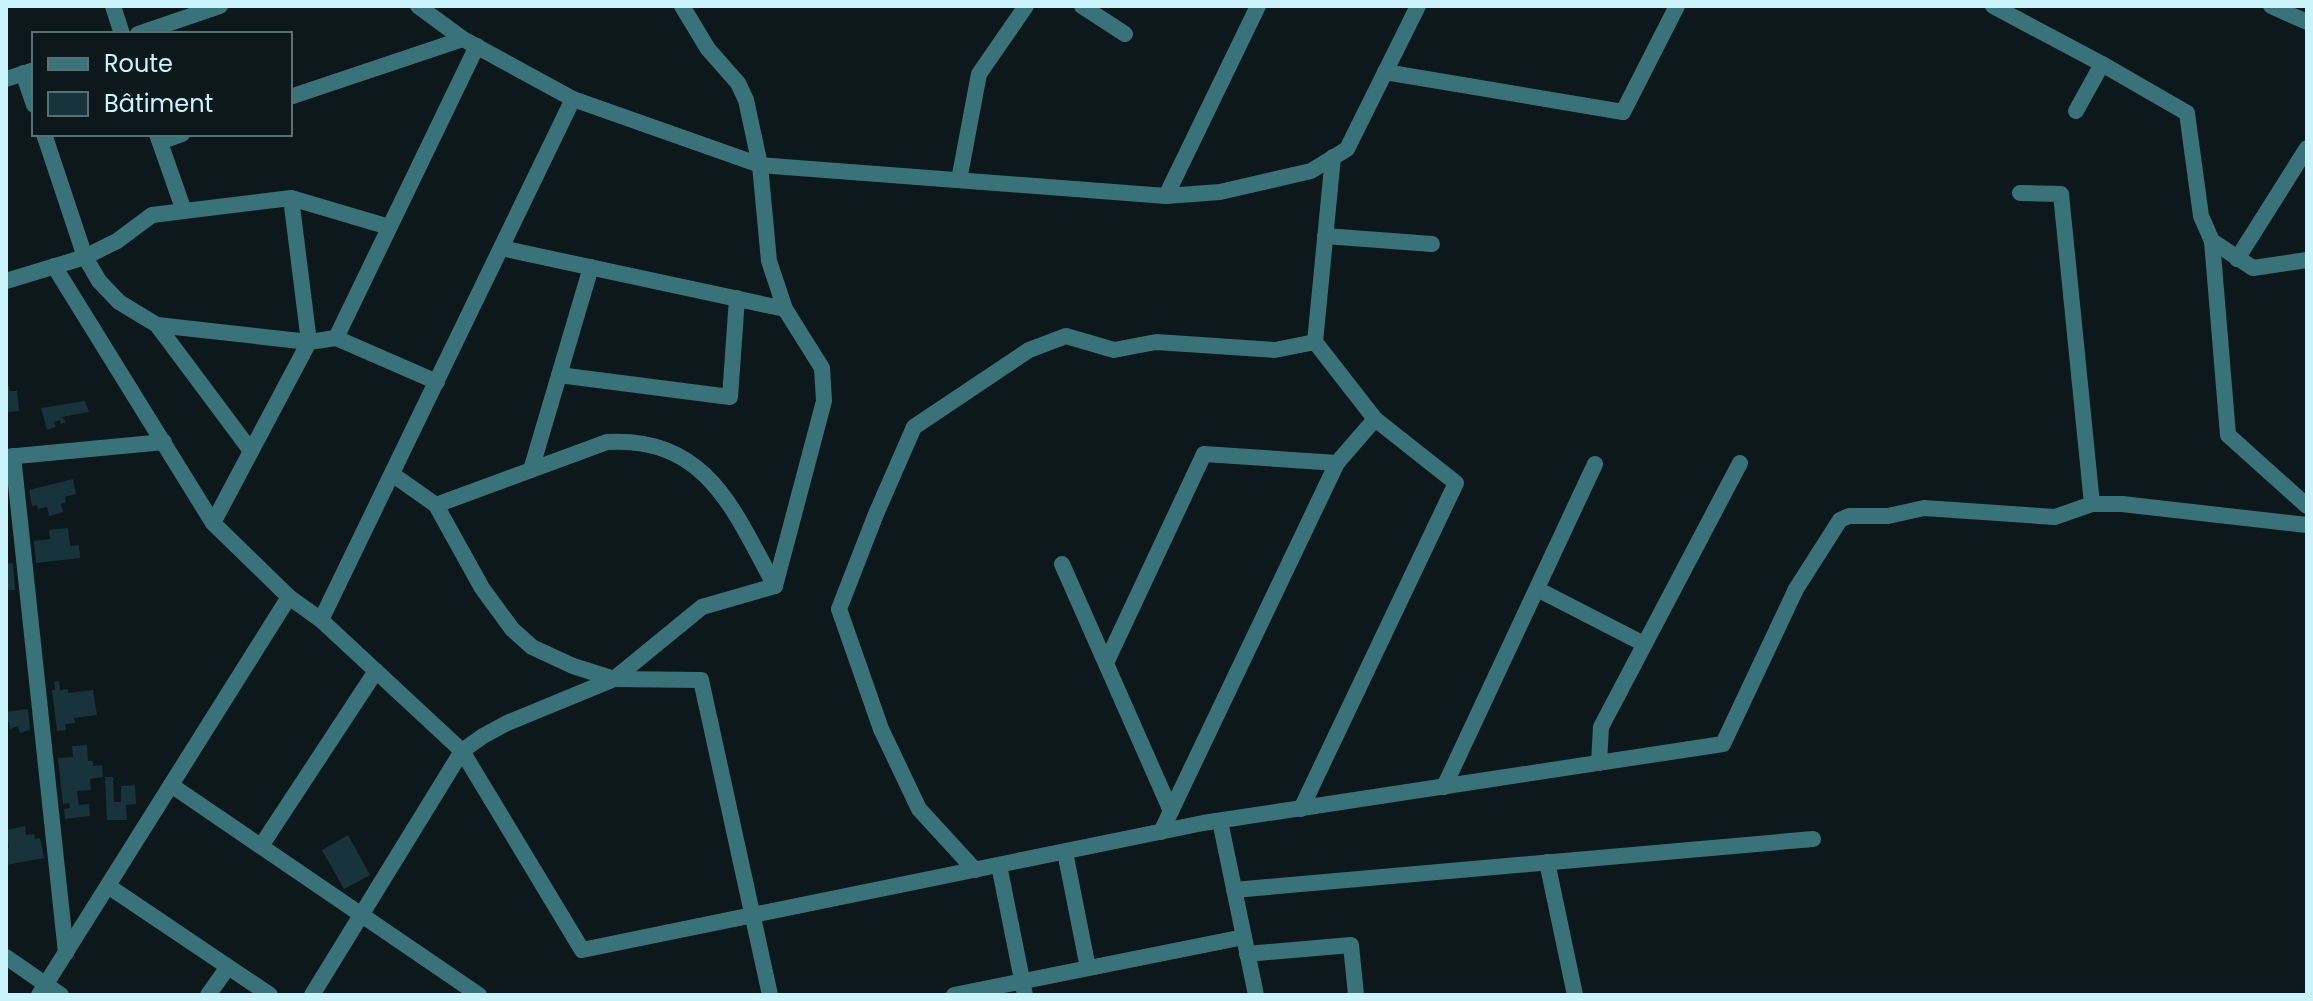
<svg xmlns="http://www.w3.org/2000/svg" width="2313" height="1001" font-family="Poppins,sans-serif">
<style>
.building{fill:#19333c}
.lines{fill:none;stroke-linecap:round;stroke-linejoin:round}
.minor{stroke:#3a7279;stroke-width:16}
</style>
<rect width="100%" height="100%" fill="#0c181c"/>
<g class="building">
<path d="M 9,386 L 10,391 L 17,391 L 19,411 L 6,412 L 6,387 Z"/>
<path d="M 85,401 L 89,412 L 62,417 L 66,422 L 61,424 L 60,420 L 54,422 L 56,427 L 47,430 L 41,408 Z"/>
<path d="M 73,479 L 76,494 L 65,497 L 66,502 L 61,504 L 63,512 L 49,516 L 47,507 L 38,509 L 37,505 L 32,506 L 29,490 Z"/>
<path d="M 68,528 L 70,546 L 79,545 L 80,558 L 36,563 L 34,541 L 50,539 L 49,530 Z"/>
<path d="M 13,563 L 15,590 L 6,590 L 6,564 Z"/>
<path d="M 59,681 L 60,690 L 68,689 L 68,693 L 93,690 L 97,715 L 74,718 L 75,723 L 65,724 L 66,730 L 57,731 L 52,690 L 55,690 L 54,682 Z"/>
<path d="M 28,709 L 30,730 L 20,733 L 18,726 L 10,729 L 9,722 L 6,723 L 6,712 Z"/>
<path d="M 87,745 L 88,761 L 93,761 L 93,766 L 102,765 L 103,777 L 90,779 L 91,790 L 77,791 L 79,805 L 89,804 L 90,816 L 65,819 L 64,809 L 70,808 L 69,803 L 63,804 L 58,758 L 73,757 L 72,746 Z"/>
<path d="M 105,777 L 113,777 L 114,802 L 121,802 L 121,786 L 135,785 L 136,804 L 126,805 L 127,820 L 107,820 Z"/>
<path d="M 25,826 L 26,835 L 34,834 L 35,839 L 40,838 L 44,858 L 6,865 L 6,849 L 9,848 L 6,830 Z"/>
<path d="M 348,835 L 370,875 L 344,889 L 322,850 Z"/>
</g>
<g class="lines">
<g class="minor">
<path d="M 113,6 L 122,34"/>
<path d="M 418,6 L 463,39 L 573,99 L 760,165 L 1166,196 L 1220,192 L 1311,171 L 1347,149 L 1418,6"/>
<path d="M 682,6 L 708,49 L 738,83 L 746,100 L 760,165 L 769,261 L 785,309 L 822,368 L 824,401 L 775,586"/>
<path d="M 1082,6 L 1125,34"/>
<path d="M 1993,6 L 2102,64 L 2187,113 L 2201,216 L 2212,241 L 2253,268 L 2307,260"/>
<path d="M 2271,6 L 2307,22"/>
<path d="M 138,34 L 220,6"/>
<path d="M 1385,72 L 1623,112 L 1677,6"/>
<path d="M 23,73 L 34,105"/>
<path d="M 6,79 L 34,70"/>
<path d="M 290,97 L 463,39"/>
<path d="M 2076,111 L 2102,64"/>
<path d="M 44,134 L 85,257 L 99,281 L 119,302 L 157,325 L 251,451"/>
<path d="M 157,134 L 184,211"/>
<path d="M 160,142 L 182,134"/>
<path d="M 959,180 L 979,74 L 1026,6"/>
<path d="M 2020,193 L 2061,194 L 2092,504"/>
<path d="M 1166,196 L 1258,6"/>
<path d="M 1325,236 L 1432,244"/>
<path d="M 2212,241 L 2228,435 L 2307,506"/>
<path d="M 501,248 L 785,309"/>
<path d="M 2237,259 L 2307,148"/>
<path d="M 54,266 L 213,523 L 289,597 L 321,620 L 462,751 L 582,950 L 1203,823 L 1723,744 L 1796,589 L 1840,520 L 1849,516 L 1888,516 L 1924,508 L 2055,517 L 2092,504 L 2122,504 L 2307,525"/>
<path d="M 6,281 L 85,257 L 117,241 L 152,215 L 291,198 L 389,227"/>
<path d="M 157,325 L 309,342 L 336,338 L 437,382"/>
<path d="M 336,338 L 477,46"/>
<path d="M 559,375 L 730,397 L 737,298"/>
<path d="M 13,456 L 66,953"/>
<path d="M 6,457 L 164,442"/>
<path d="M 531,470 L 591,267"/>
<path d="M 392,474 L 436,505 L 482,588 L 512,629 L 532,647 L 573,666 L 614,679 L 701,680 L 770,995"/>
<path d="M 436,505 L 607,442 C 707,436 734,511 775,586"/>
<path d="M 213,523 L 309,342 L 291,198"/>
<path d="M 1062,564 L 1171,811"/>
<path d="M 1537,589 L 1644,644"/>
<path d="M 321,620 L 573,99"/>
<path d="M 1106,663 L 1204,454 L 1337,463"/>
<path d="M 1599,763 L 1601,727 L 1740,463"/>
<path d="M 171,785 L 479,995"/>
<path d="M 1444,787 L 1595,464"/>
<path d="M 1301,809 L 1456,483 L 1375,419 L 1315,342 L 1333,157"/>
<path d="M 1220,821 L 1256,995"/>
<path d="M 1161,832 L 1337,463 L 1375,419"/>
<path d="M 261,846 L 376,671"/>
<path d="M 1065,852 L 1088,968"/>
<path d="M 1547,862 L 1575,995"/>
<path d="M 999,865 L 1025,995"/>
<path d="M 975,870 L 919,809 L 881,729 L 839,609 L 876,514 L 914,427 L 1029,350 L 1066,336 L 1114,350 L 1156,342 L 1275,350 L 1315,342"/>
<path d="M 108,886 L 270,995"/>
<path d="M 1234,890 L 1813,839"/>
<path d="M 1247,954 L 1351,945 L 1356,995"/>
<path d="M 6,957 L 61,995"/>
<path d="M 39,995 L 289,597"/>
<path d="M 208,995 L 228,967"/>
<path d="M 312,995 L 462,751 L 483,736 L 507,723 L 614,679 L 702,607 L 775,586"/>
<path d="M 954,995 L 1244,937"/>
</g>
</g>
<rect width="2313" height="1001" fill="none" stroke="#caf3fc" stroke-width="16"/>
<rect x="32" y="32" width="260" height="104" fill="#0c181c" stroke="#587076" stroke-width="2"/>
<rect x="48" y="58" width="40" height="12" fill="#3a7279" stroke="#587076" stroke-width="2"/>
<text x="104" y="72" font-size="24" fill="#caf3fc">Route</text>
<rect x="48" y="92" width="40" height="24" fill="#19333c" stroke="#587076" stroke-width="2"/>
<text x="104" y="112" font-size="24" fill="#caf3fc">Bâtiment</text>
</svg>
